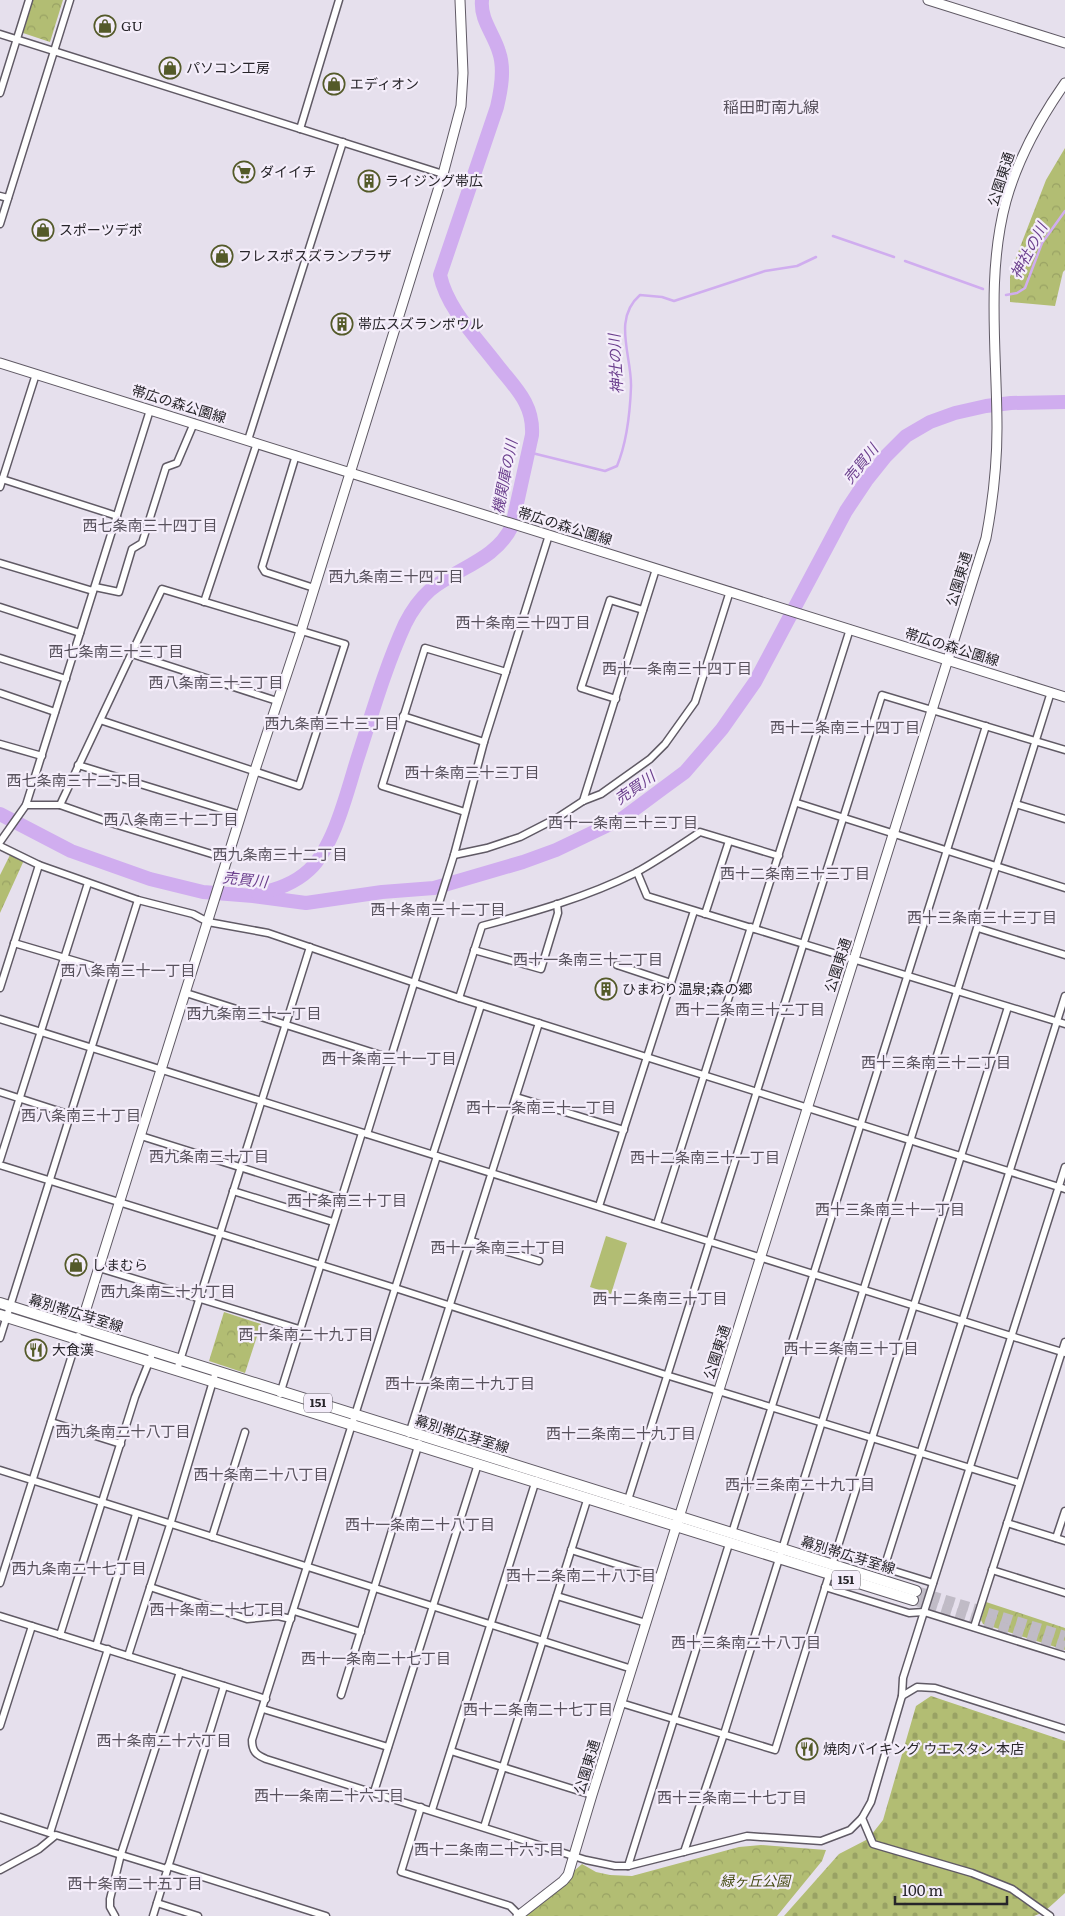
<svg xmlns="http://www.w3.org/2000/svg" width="1065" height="1916" font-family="Literata,'Noto Sans JP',serif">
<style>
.green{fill:#b2bd73}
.forest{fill:url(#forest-crowns)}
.cemetery{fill:url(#cemetery-stones)}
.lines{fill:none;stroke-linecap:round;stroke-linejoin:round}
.stream{stroke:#d0adef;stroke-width:2.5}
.river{stroke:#d0adef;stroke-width:14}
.primary-tunnel{stroke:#c0bbc6;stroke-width:10;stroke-dasharray:10 5;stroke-linecap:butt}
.street-casing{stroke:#605a65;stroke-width:9}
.secondary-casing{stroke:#605a65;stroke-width:11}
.primary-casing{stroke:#605a65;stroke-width:12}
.street{stroke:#fff;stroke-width:6}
.secondary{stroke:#fff;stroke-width:9}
.primary{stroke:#fff;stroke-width:10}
.labels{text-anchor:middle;stroke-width:4.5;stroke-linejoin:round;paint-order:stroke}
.shield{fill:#f4edfa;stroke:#646168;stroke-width:1}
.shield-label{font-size:12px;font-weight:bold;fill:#27252a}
.poi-label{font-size:14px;fill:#27252a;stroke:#f4edfa;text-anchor:start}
.street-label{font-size:14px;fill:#27252a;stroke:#f4edfa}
.park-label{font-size:14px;font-style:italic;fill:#484e16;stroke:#f4edfa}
.water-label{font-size:15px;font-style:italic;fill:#6b3f8d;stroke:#f4edfa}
.neighbourhood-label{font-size:15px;fill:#58525d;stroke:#f4edfa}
.quarter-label{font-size:16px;fill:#58525d;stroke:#f4edfa}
</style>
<defs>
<pattern id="forest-crowns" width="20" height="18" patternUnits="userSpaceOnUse" patternTransform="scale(1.25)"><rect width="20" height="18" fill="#b2bd73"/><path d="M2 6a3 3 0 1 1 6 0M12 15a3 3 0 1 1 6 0" fill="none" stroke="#99a264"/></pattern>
<pattern id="cemetery-stones" width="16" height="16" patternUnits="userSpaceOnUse" patternTransform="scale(1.25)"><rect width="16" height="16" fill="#b2bd73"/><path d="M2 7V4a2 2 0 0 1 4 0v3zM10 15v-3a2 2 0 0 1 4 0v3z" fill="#99a264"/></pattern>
</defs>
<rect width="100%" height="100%" fill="#e6e0ed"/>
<path class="green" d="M 606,1236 L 627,1243 L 611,1294 L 590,1287 Z"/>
<g class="forest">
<path d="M 33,0 L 63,0 L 50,42 L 23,33 Z"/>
<path d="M 1065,148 L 1065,270 L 1063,272 L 1055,306 L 1010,302 L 1010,277 L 1017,255 L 1046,180 Z"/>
<path d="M 12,851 L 25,858 L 0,913 L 0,875 Z"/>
<path d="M 224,1312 L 261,1324 L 245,1373 L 209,1361 Z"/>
<path d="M 986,1602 L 1065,1628 L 1065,1650 L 983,1624 L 981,1620 Z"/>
<path d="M 761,1845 L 826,1850 L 822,1861 L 777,1916 L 522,1916 L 582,1864 L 596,1872 L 610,1875 L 632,1876 L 739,1847 Z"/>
</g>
<path class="cemetery" d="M 931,1696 L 1065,1741 L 1065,1893 L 1044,1912 L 1034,1916 L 784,1916 L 839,1854 L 868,1839 L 883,1820 L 916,1706 Z"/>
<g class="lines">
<g class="stream">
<path d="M 833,236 L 894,257"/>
<path d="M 905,261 L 983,289"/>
<path d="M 1006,295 L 1017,293 L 1025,288 L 1042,243 L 1065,211"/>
<path d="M 528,452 L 605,471 L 617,466 C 627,442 630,413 631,387 C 632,356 612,319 640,295 L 662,297 L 674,301 L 765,271 L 797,266 L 816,257"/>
</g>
<g class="river">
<path d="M 0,814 L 71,851 L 150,879 L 203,892 L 253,896 L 306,903 L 382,892 L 434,888 L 523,862 L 556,850 L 623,818 L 662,789 L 685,772 L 722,729 L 755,682 L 846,511 L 866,481 L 886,456 L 906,436 L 930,422 L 955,413 L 986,406 L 1011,403 L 1065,402"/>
<path d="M 258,894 C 277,889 294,884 309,870 C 334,847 347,792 357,760 C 372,714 385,668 405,624 C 411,612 420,599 430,590 C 457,568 496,560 512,526 L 532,435 C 534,402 513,386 495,362 C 475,336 447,308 440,275 L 497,107 C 501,90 505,69 499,52 C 494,34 480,20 482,0"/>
</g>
<g class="primary-tunnel">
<path d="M 916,1591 L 1065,1636"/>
<path d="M 913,1600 L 1065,1646"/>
</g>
<g class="street-casing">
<g id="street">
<path d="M 0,34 L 443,174"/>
<path d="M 0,93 L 29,0"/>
<path d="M 300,129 L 339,0"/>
<path d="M 0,196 L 8,198"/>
<path d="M 0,224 L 70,0"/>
<path d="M 248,440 L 343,142"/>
<path d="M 296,455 L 262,567 L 265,572 L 314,588"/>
<path d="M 2,479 L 117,516"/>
<path d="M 0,487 L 36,374"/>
<path d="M 0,563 L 93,591"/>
<path d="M 95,587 L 119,592 L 132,549 L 142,543 L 166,467 L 177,463 L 194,423"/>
<path d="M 204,602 L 257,443"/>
<path d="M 0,607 L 80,633"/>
<path d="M 132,654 L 277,701"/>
<path d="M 0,658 L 66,679"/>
<path d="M 0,693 L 55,712"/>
<path d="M 616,699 L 581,688 L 610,600 L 643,610"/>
<path d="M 403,716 L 484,742"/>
<path d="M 0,744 L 42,756"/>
<path d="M 78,765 L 241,815"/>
<path d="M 583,801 L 656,569"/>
<path d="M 797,803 L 1065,888"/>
<path d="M 1016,804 L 1065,819"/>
<path d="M 26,805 L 60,805 L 162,589 L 345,644 L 299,786 L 100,720"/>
<path d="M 60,805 L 111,823 L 215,855 L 228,857"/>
<path d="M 465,812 L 382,786 L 425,648 L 506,672"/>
<path d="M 0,842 L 26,805 L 150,410"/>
<path d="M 0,846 L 39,865 L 138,900 L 193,914 L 208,922 L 268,933 L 459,998 L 1065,1189"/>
<path d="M 454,855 L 487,848 L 520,837 L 557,818 L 583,801 L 601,794 L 650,759 L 665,744 L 695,702 L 730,591"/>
<path d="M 637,872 L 647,896 L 1065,1024"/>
<path d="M 705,914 L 729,841"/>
<path d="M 978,928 L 1065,955"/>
<path d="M 755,929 L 850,629"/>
<path d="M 14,943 L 116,973"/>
<path d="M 474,950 L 541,969 L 558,913 L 557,904"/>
<path d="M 617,965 L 671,983"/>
<path d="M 0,988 L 39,865"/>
<path d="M 186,993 L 390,1058"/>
<path d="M 459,998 L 482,926 C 534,912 587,897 635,873 C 657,861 679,846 700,832 L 779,856"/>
<path d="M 0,1019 L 1065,1353"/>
<path d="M 0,1092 L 71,1115"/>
<path d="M 516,1097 L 624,1130"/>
<path d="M 367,1134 L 454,855 L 484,742 L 549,535"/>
<path d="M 141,1136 L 341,1199"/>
<path d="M 433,1154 L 481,1005"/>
<path d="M 437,1156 L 252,1740 C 252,1751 256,1755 266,1759 L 586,1860 L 615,1866 L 628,1866 L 747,1836 L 821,1841 L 850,1830 L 862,1818 L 871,1802 L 902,1696 L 917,1687 L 935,1688 L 1065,1729"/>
<path d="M 0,1160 L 88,883"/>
<path d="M 0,1165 L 395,1288 L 666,1375 L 1019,1483"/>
<path d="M 233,1191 L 333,1222"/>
<path d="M 599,1206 L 694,911"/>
<path d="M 657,1224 L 751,927"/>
<path d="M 471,1241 L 539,1261"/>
<path d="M 99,1268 L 299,1329"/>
<path d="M 0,1338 L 138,900"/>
<path d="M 177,1370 L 310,947"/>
<path d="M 280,1394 L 362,1133"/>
<path d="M 51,1422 L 121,1444"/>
<path d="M 409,1434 L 539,1023"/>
<path d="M 0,1470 L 632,1669"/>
<path d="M 627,1503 L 882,695 L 1065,750"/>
<path d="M 1007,1523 L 1065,1541"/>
<path d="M 732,1533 L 986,726"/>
<path d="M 212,1537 L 245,1432"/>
<path d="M 1056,1538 L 1065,1511"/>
<path d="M 571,1550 L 661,1578"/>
<path d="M 836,1553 L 933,1583"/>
<path d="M 832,1565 L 1008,1007"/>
<path d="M 884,1568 L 1065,996"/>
<path d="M 992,1570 L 1065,1593"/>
<path d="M 0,1583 L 78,1336"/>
<path d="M 150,1587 L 247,1619 L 278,1616 L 291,1619"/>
<path d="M 825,1587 L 909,1613 L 924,1612 L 1065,1656"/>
<path d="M 557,1596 L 646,1623"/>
<path d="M 294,1611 L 361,1632"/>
<path d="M 0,1616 L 266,1699"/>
<path d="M 974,1627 L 1065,1342"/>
<path d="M 60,1635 L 135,1397 L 153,1352"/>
<path d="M 96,1646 L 136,1514"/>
<path d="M 128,1656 L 170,1525 L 216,1371"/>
<path d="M 341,1695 L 419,1443"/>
<path d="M 902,1696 L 903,1678 L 1065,1167"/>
<path d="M 621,1703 L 775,1750 L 829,1575"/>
<path d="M 263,1709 L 388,1747"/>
<path d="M 0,1726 L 32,1626"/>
<path d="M 451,1751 L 592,1795"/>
<path d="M 374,1792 L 478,1464"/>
<path d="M 421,1807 L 401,1872 L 510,1906 L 519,1915"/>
<path d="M 432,1810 L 536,1480"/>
<path d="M 0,1817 L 52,1834"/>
<path d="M 862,1818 L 873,1844 L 972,1873 L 1012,1889 L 1050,1916"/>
<path d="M 484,1827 L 588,1497"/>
<path d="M 50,1833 L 108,1649"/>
<path d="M 684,1852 L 724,1734 L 1051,692"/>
<path d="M 168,1866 L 326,1916"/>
<path d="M 628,1866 L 729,1544"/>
<path d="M 0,1870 L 39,1849 L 56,1835 L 167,1869"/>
<path d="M 157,1903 L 198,1916"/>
<path d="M 115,1916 L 110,1907 L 110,1899 L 121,1854 L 180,1672"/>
<path d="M 153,1916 L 224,1686"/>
</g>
</g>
<g class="secondary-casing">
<g id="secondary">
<path d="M 928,0 L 1065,43"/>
<path d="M 0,363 L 1065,697"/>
<path d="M 80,1328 L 255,770 L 301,631 L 443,174 L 461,106 L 463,73 L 460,0"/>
<path d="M 518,1916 L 563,1881 L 568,1875 L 592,1795 L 986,538 C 993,501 997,465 997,428 C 997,353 986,275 1006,201 C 1018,158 1039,120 1065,83"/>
</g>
</g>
<g class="primary-casing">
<g id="primary">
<path d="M 0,1303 L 916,1591"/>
<path d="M 0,1315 L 913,1600"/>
</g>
</g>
<use href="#street" class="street"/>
<use href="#secondary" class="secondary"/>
<use href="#primary" class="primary"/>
</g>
<defs>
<g id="shop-ring" transform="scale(1.125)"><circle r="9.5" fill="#f4edfa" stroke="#545a29" stroke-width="1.5"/><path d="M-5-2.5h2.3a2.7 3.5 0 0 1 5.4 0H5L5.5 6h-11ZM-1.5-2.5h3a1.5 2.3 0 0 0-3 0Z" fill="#545a29"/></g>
<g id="supermarket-ring" transform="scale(1.125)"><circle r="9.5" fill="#f4edfa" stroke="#545a29" stroke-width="1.5"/><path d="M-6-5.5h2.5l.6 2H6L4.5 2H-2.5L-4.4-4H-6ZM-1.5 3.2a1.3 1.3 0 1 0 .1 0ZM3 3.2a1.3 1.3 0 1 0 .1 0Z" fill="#545a29"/></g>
<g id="building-ring" transform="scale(1.125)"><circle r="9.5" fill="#f4edfa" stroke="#545a29" stroke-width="1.5"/><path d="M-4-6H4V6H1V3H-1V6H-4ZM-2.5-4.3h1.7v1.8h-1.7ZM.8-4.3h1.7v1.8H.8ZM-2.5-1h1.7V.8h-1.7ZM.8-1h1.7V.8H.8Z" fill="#545a29"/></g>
<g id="restaurant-ring" transform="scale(1.125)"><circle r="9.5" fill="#f4edfa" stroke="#545a29" stroke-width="1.5"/><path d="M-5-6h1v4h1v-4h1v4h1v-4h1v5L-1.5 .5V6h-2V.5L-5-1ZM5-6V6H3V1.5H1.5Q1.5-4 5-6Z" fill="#545a29"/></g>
</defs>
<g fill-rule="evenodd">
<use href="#shop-ring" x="105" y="26"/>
<use href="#shop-ring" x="170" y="68"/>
<use href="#shop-ring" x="334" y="84"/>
<use href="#supermarket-ring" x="244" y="172"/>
<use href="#building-ring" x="369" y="181"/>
<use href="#shop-ring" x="43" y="230"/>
<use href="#shop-ring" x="222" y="256"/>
<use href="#building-ring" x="342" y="324"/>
<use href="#building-ring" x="606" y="989"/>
<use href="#shop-ring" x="76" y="1265"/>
<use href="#restaurant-ring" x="36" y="1350"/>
<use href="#restaurant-ring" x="807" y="1749"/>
</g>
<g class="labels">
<g class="shield">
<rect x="304" y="1393.5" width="28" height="19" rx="4"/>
<rect x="832" y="1570.5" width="28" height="19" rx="4"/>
</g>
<g class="shield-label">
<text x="318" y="1407">151</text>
<text x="846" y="1584">151</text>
</g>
<g class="poi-label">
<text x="121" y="31">GU</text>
<text x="186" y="73">パソコン工房</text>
<text x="350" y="89">エディオン</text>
<text x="260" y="177">ダイイチ</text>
<text x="385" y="186">ライジング帯広</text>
<text x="59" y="235">スポーツデポ</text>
<text x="238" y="261">フレスポスズランプラザ</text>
<text x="358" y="329">帯広スズランボウル</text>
<text x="622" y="994">ひまわり温泉;森の郷</text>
<text x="92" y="1270">しまむら</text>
<text x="52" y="1355">大食漢</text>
<text x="823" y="1754">焼肉バイキング ウエスタン 本店</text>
</g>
<g class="street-label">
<text transform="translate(1001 179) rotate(-72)" y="5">公園東通</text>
<text transform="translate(179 404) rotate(17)" y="5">帯広の森公園線</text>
<text transform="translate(565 526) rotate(17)" y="5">帯広の森公園線</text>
<text transform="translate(959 579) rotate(-73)" y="5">公園東通</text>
<text transform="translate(952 647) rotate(17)" y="5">帯広の森公園線</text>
<text transform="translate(838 965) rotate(-72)" y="5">公園東通</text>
<text transform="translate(76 1313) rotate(17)" y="5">幕別帯広芽室線</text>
<text transform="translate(717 1352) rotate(-72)" y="5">公園東通</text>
<text transform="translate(462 1434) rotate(17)" y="5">幕別帯広芽室線</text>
<text transform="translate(848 1555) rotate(17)" y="5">幕別帯広芽室線</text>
<text transform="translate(587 1767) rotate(-73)" y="5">公園東通</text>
</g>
<g class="park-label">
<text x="755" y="1886">緑ヶ丘公園</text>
</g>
<g class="water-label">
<text transform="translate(1029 251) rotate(-62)" y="5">神社の川</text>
<text transform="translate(616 364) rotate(-93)" y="5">神社の川</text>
<text transform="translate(861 464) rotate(-51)" y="5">売買川</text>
<text transform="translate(505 477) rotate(-79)" y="5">機関庫の川</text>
<text transform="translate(635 788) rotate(-35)" y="5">売買川</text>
<text transform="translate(245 880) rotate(6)" y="5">売買川</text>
</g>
<g class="neighbourhood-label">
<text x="150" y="531">西七条南三十四丁目</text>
<text x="396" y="582">西九条南三十四丁目</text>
<text x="523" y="628">西十条南三十四丁目</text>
<text x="116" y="657">西七条南三十三丁目</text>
<text x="677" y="674">西十一条南三十四丁目</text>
<text x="216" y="688">西八条南三十三丁目</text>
<text x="332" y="729">西九条南三十三丁目</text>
<text x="845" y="733">西十二条南三十四丁目</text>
<text x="472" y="778">西十条南三十三丁目</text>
<text x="74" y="786">西七条南三十二丁目</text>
<text x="171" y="825">西八条南三十二丁目</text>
<text x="623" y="828">西十一条南三十三丁目</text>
<text x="280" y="860">西九条南三十二丁目</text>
<text x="795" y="879">西十二条南三十三丁目</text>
<text x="438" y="915">西十条南三十二丁目</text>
<text x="982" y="923">西十三条南三十三丁目</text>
<text x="588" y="965">西十一条南三十二丁目</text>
<text x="128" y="976">西八条南三十一丁目</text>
<text x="750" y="1015">西十二条南三十二丁目</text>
<text x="254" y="1019">西九条南三十一丁目</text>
<text x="389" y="1064">西十条南三十一丁目</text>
<text x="936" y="1068">西十三条南三十二丁目</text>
<text x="541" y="1113">西十一条南三十一丁目</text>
<text x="81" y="1121">西八条南三十丁目</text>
<text x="209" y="1162">西九条南三十丁目</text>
<text x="705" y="1163">西十二条南三十一丁目</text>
<text x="347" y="1206">西十条南三十丁目</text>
<text x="890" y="1215">西十三条南三十一丁目</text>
<text x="498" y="1253">西十一条南三十丁目</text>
<text x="168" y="1297">西九条南二十九丁目</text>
<text x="660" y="1304">西十二条南三十丁目</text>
<text x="306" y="1340">西十条南二十九丁目</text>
<text x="851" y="1354">西十三条南三十丁目</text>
<text x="460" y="1389">西十一条南二十九丁目</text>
<text x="123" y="1437">西九条南二十八丁目</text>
<text x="621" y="1439">西十二条南二十九丁目</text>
<text x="261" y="1480">西十条南二十八丁目</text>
<text x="800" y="1490">西十三条南二十九丁目</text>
<text x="420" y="1530">西十一条南二十八丁目</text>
<text x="79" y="1574">西九条南二十七丁目</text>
<text x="581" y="1581">西十二条南二十八丁目</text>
<text x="217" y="1615">西十条南二十七丁目</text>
<text x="746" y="1648">西十三条南二十八丁目</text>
<text x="376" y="1664">西十一条南二十七丁目</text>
<text x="538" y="1715">西十二条南二十七丁目</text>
<text x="164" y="1746">西十条南二十六丁目</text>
<text x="329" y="1801">西十一条南二十六丁目</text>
<text x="732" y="1803">西十三条南二十七丁目</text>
<text x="489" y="1855">西十二条南二十六丁目</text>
<text x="135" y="1889">西十条南二十五丁目</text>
</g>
<g class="quarter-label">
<text x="771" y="113">稲田町南九線</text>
</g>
</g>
<path d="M895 1896v8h112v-8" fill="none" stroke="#27252a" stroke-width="2.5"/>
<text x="902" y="1896" font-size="15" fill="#27252a" stroke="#f4edfa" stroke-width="4" paint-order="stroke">100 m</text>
</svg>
